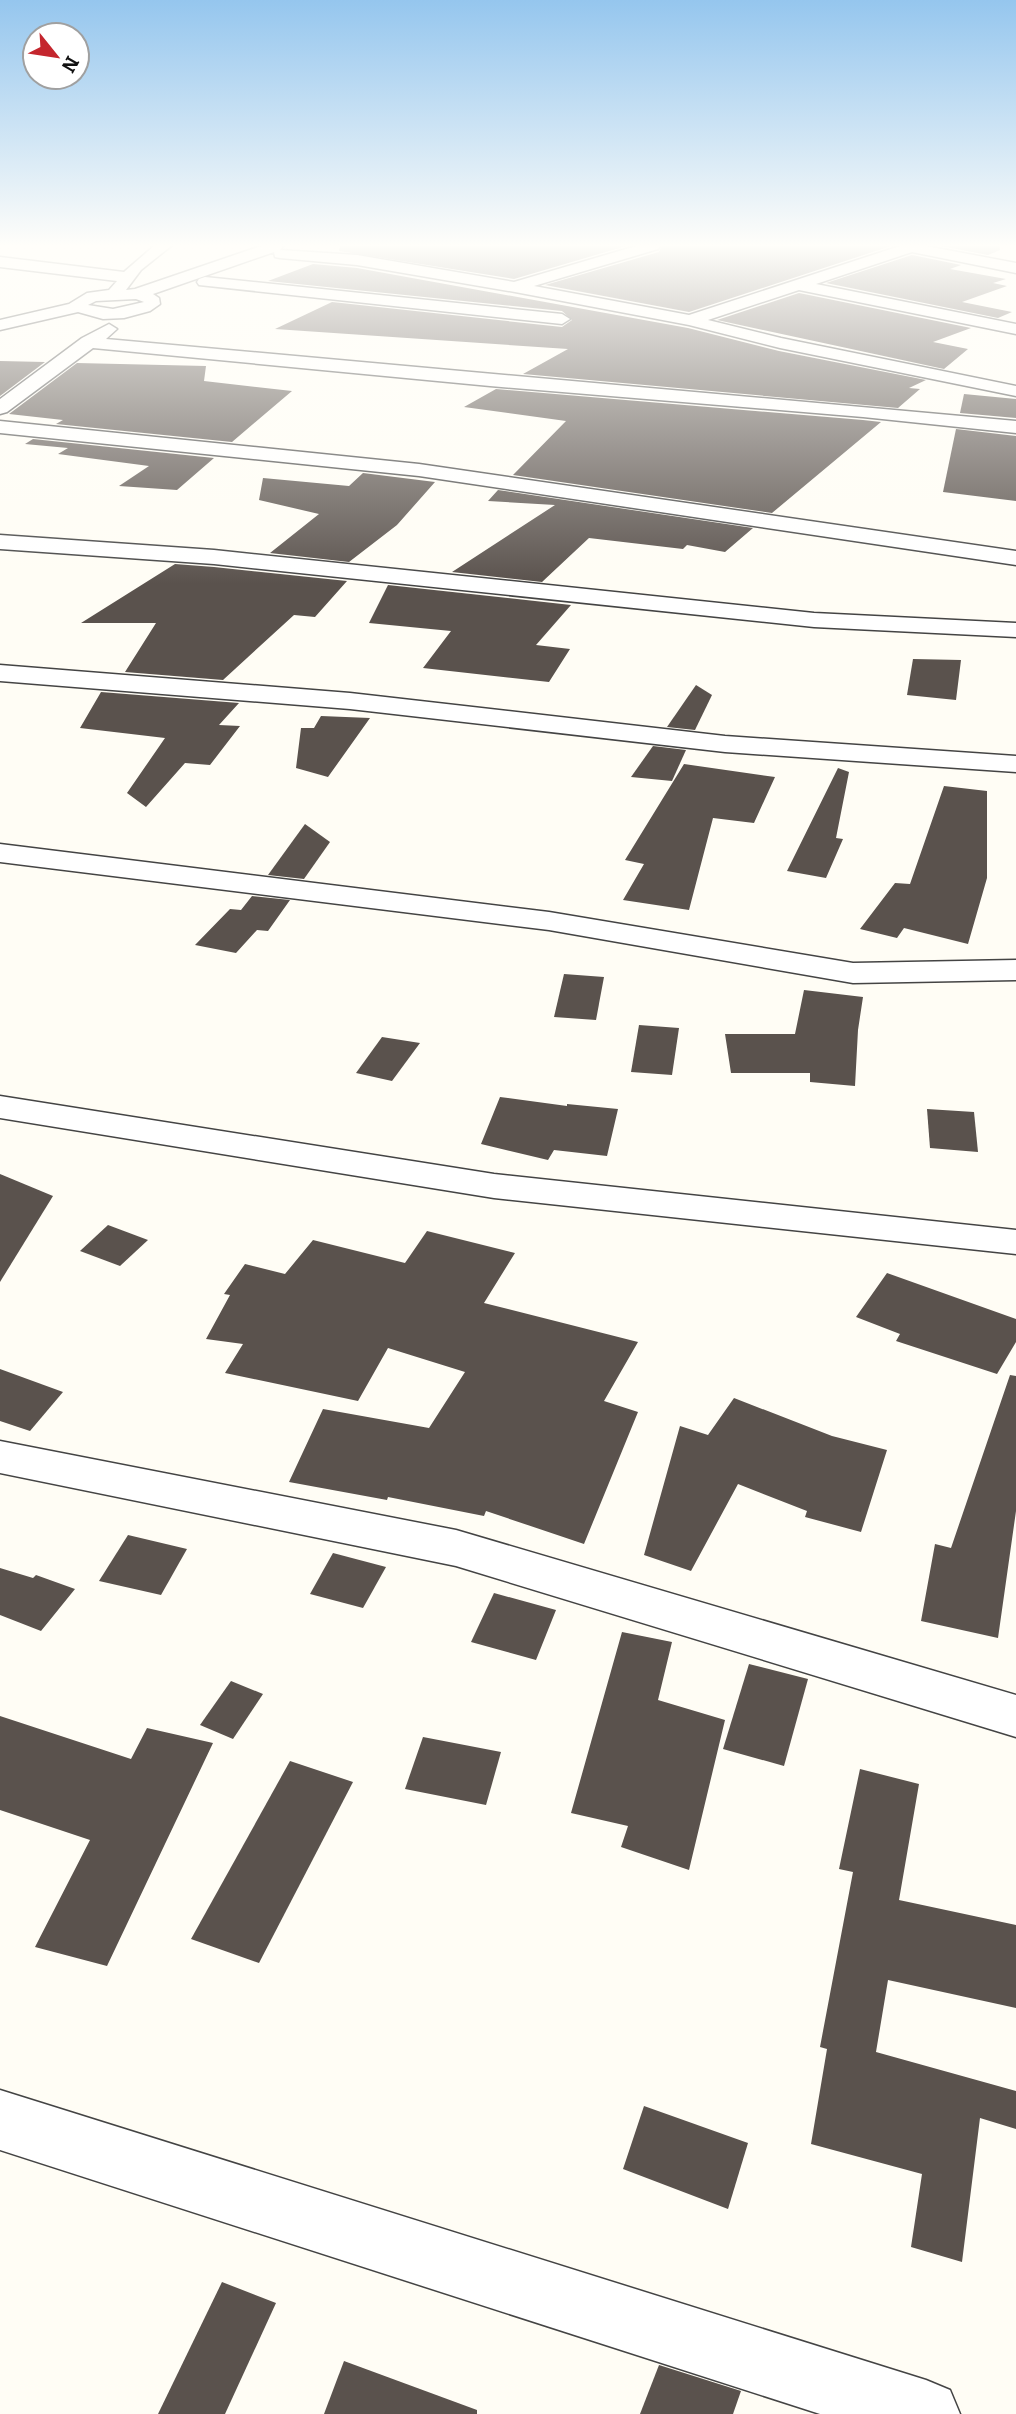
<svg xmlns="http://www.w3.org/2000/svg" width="1016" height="2414" font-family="Bitter,serif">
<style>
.building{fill:#5a524d}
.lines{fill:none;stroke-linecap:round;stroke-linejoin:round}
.minor-casing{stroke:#444;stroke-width:3}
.minor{fill:#fff;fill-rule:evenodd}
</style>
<rect width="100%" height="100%" fill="#fffdf5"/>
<g class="building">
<path d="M 340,246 L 626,246 L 514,279 L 339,251 Z"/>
<path d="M 662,246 L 891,246 L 689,312 L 545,285 L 659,252 Z"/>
<path d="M 941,246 L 999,246 L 1000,250 L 988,255 Z"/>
<path d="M 912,255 L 961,265 L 950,269 L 1006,279 L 993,283 L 1007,286 L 962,302 L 1012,312 L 998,318 L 826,283 Z"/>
<path d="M 313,264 L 357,268 L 688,328 L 779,351 L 926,380 L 909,388 L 920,389 L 898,408 L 523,374 L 568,349 L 275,329 L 332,302 L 562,327 L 572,320 L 562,311 L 268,281 Z"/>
<path d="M 799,293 L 971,328 L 933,342 L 968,349 L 944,369 L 717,320 Z"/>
<path d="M 0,361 L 45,362 L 0,396 Z"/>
<path d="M 77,363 L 206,366 L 204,381 L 292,391 L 232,442 L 56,424 L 63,420 L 9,414 Z"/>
<path d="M 496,389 L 863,420 L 881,422 L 772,513 L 513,475 L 566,421 L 464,407 Z"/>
<path d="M 964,394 L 1016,399 L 1016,418 L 960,413 Z"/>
<path d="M 956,429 L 1016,436 L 1016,501 L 943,492 Z"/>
<path d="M 33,439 L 214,458 L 177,490 L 119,486 L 149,466 L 58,454 L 68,448 L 25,444 Z"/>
<path d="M 363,473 L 435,482 L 397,525 L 349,562 L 270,553 L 319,514 L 259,500 L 263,478 L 349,486 Z"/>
<path d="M 498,490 L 753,528 L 725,552 L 687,545 L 683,549 L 589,538 L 542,582 L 452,572 L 555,505 L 488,501 Z"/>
<path d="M 175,564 L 214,567 L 347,581 L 315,617 L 294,615 L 223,680 L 125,672 L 156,623 L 81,623 Z"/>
<path d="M 388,585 L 571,605 L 536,645 L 570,649 L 549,682 L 423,668 L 451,631 L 369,623 Z"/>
<path d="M 913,659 L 961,660 L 956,700 L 907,695 Z"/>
<path d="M 696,685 L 712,695 L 695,730 L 667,727 Z"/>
<path d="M 101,692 L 239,703 L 219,725 L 240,726 L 210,765 L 185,763 L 146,807 L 127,793 L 165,738 L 80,728 Z"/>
<path d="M 321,716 L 370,718 L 328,777 L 296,768 L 301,728 L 314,728 Z"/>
<path d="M 653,746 L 686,750 L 672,781 L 631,777 Z"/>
<path d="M 684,764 L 775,777 L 754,823 L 713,818 L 689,910 L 623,900 L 644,864 L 625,860 Z"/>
<path d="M 838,768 L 849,772 L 836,838 L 843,839 L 826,878 L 787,871 Z"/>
<path d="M 944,786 L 987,791 L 987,878 L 968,944 L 904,928 L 897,938 L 860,929 L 895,883 L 910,884 Z"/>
<path d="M 305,824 L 330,842 L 304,879 L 268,875 Z"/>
<path d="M 252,896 L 290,900 L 268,931 L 257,930 L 236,953 L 195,945 L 230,909 L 241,910 Z"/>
<path d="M 564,974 L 604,977 L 596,1020 L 554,1017 Z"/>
<path d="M 804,990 L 863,997 L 858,1030 L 855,1086 L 810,1082 L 810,1073 L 731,1073 L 725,1034 L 795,1034 Z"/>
<path d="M 639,1025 L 679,1028 L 672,1075 L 631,1072 Z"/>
<path d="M 382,1037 L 420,1043 L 392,1081 L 356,1073 Z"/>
<path d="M 500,1097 L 567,1106 L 567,1104 L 618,1109 L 607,1156 L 554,1150 L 548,1160 L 481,1144 Z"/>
<path d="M 927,1109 L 974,1112 L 978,1152 L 930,1148 Z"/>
<path d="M 0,1174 L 53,1196 L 0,1282 Z"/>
<path d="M 108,1225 L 148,1240 L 120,1266 L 80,1251 Z"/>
<path d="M 427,1231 L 515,1253 L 484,1303 L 638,1342 L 604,1401 L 638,1412 L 584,1544 L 486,1511 L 484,1516 L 388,1497 L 387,1500 L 289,1482 L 323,1409 L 429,1428 L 465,1372 L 388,1348 L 358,1401 L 225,1373 L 243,1344 L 206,1339 L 230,1295 L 224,1294 L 245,1264 L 285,1274 L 313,1240 L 405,1263 Z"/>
<path d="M 887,1273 L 1016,1319 L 1016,1342 L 997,1374 L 896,1341 L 900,1334 L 856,1317 Z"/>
<path d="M 0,1369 L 63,1392 L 30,1431 L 0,1421 Z"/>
<path d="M 1010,1375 L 1016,1376 L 1016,1511 L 998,1638 L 921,1621 L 935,1544 L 951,1548 Z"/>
<path d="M 734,1398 L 832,1436 L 887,1450 L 861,1532 L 805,1517 L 807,1511 L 738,1484 L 691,1571 L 644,1555 L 680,1426 L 708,1435 Z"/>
<path d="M 128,1535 L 187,1549 L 161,1595 L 99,1581 Z"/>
<path d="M 333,1553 L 386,1567 L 363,1608 L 310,1594 Z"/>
<path d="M 0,1568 L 33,1578 L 36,1575 L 75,1589 L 41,1631 L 0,1615 Z"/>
<path d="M 494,1593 L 556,1610 L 536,1660 L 471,1642 Z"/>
<path d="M 622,1632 L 672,1642 L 658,1700 L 725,1720 L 689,1870 L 621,1847 L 628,1826 L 571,1813 Z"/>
<path d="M 749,1664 L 808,1679 L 784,1766 L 723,1749 Z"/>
<path d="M 231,1681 L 263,1694 L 233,1739 L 200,1725 Z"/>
<path d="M 0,1716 L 131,1759 L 147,1728 L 213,1743 L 107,1966 L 35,1947 L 90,1840 L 0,1810 Z"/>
<path d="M 423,1737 L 501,1752 L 486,1805 L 405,1789 Z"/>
<path d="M 290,1761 L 353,1782 L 259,1963 L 191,1939 Z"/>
<path d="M 860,1769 L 919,1784 L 899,1900 L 1016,1925 L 1016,2008 L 888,1980 L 876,2052 L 1016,2091 L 1016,2129 L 980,2118 L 962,2262 L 911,2247 L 922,2174 L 811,2144 L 827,2049 L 820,2047 L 853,1872 L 839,1869 Z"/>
<path d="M 644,2106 L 748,2143 L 728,2209 L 623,2169 Z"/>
<path d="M 222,2282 L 276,2303 L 225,2414 L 158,2414 Z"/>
<path d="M 344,2361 L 477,2410 L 477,2414 L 324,2414 Z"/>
<path d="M 659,2365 L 741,2391 L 733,2414 L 640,2414 Z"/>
</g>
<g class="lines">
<g class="minor-casing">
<g id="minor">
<path d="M 154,246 L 171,246 L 141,270 L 126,290 L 135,289 L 261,246 L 283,246 L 280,250 L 357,255 L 514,282 L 636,246 L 660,246 L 658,249 L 534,286 L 689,315 L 900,246 L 926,246 L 1016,263 L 1016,273 L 912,252 L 816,284 L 1016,324 L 1016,334 L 799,290 L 708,320 L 781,338 L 1016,386 L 1016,396 L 780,348 L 689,325 L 515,292 L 357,265 L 280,258 L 275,257 L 274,252 L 153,294 L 159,298 L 160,304 L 150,311 L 124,318 L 103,319 L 78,312 L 0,330 L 0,320 L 69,304 L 87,293 L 109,290 L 117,281 L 0,267 L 0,257 L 124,272 ZM 136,299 L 144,302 L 113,309 L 88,305 L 96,301 Z"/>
<path d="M 205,277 L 562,314 L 570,319 L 562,324 L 199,285 L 197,282 L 199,279 Z"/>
<path d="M 109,324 L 117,329 L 106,339 L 1016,421 L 1016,433 L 863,417 L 490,386 L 93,348 L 7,412 L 0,414 L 0,399 L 82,338 Z"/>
<path d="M 0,421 L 419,464 L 1016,551 L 1016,565 L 419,476 L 0,433 Z"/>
<path d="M 0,535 L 214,550 L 814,613 L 1016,623 L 1016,637 L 814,627 L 214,564 L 0,549 Z"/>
<path d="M 0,665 L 350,693 L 725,736 L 1016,756 L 1016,772 L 725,752 L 350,709 L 0,681 Z"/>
<path d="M 0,844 L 549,912 L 853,963 L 1016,960 L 1016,980 L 853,983 L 549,930 L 0,862 Z"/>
<path d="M 0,1096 L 494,1174 L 1016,1230 L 1016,1254 L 494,1198 L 0,1118 Z"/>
<path d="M 0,1441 L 456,1530 L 1016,1695 L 1016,1737 L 456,1566 L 0,1473 Z"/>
<path d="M 0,2090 L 926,2380 L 950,2390 L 960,2414 L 820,2414 L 0,2150 Z"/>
</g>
</g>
<use href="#minor" class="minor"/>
</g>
<linearGradient id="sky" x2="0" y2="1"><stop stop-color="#95c6ee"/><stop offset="0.42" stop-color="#fffefa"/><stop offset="1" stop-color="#fffefa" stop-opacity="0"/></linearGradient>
<rect width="1016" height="584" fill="url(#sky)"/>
<g transform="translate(56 56) rotate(120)"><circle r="33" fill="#ffffff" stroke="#a0a0a0" stroke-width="2"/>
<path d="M0-5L12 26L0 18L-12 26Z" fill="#c4262e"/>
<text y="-10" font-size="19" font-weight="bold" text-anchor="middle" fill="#111111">N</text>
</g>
</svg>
